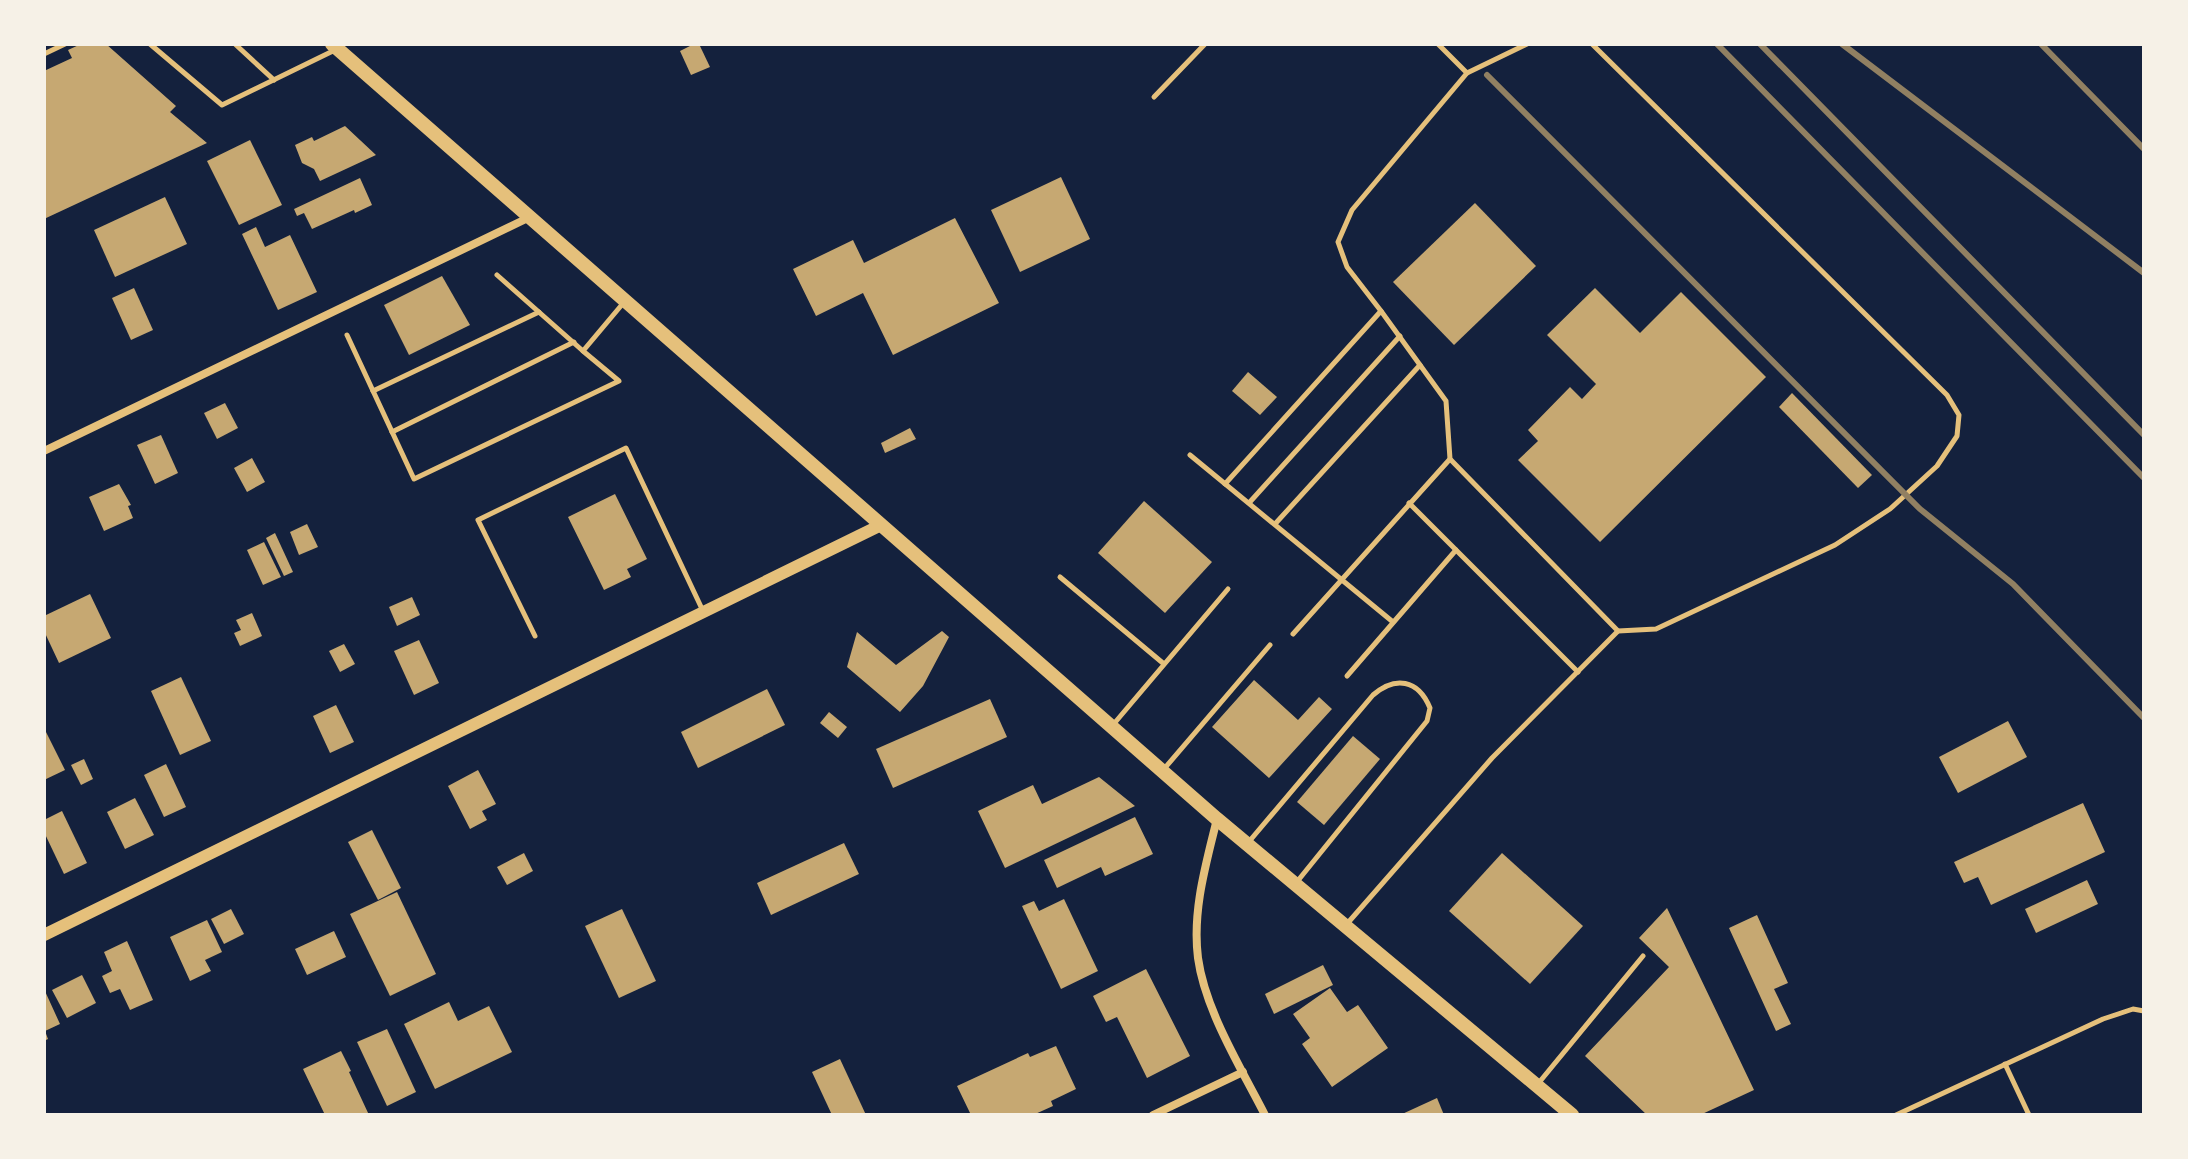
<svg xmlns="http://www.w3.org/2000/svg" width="2188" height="1159" font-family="'DM Sans',sans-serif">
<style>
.building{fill:#c6a872}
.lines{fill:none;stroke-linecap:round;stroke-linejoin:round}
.service{stroke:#e5c07b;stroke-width:5}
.minor{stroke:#e5c07b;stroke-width:8}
.tertiary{stroke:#e5c07b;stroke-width:12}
.secondary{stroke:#e5c07b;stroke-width:14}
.rail{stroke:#918062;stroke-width:6}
</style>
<rect width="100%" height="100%" fill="#14213d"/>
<g class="building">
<path d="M 81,44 L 106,44 L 176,106 L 170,112 L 207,143 L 44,219 L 44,71 L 72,58 L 68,50 Z"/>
<path d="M 694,44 L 699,44 L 710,67 L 691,75 L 680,51 Z"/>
<path d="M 345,126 L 376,155 L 320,181 L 314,169 L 302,163 L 295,145 L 312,137 L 314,141 Z"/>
<path d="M 250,140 L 282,205 L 239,225 L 207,161 Z"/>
<path d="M 1061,177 L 1090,239 L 1020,272 L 991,210 Z"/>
<path d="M 360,178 L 372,205 L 355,213 L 354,210 L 312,229 L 304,213 L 297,216 L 294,209 Z"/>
<path d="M 165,197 L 187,244 L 115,277 L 94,230 Z"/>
<path d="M 1475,203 L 1536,266 L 1454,345 L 1393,282 Z"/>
<path d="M 955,218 L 999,303 L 893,355 L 863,293 L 816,316 L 793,269 L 853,240 L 864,263 Z"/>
<path d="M 256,227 L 265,247 L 290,235 L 317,292 L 278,310 L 242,234 Z"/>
<path d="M 442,276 L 470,325 L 409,355 L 384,305 Z"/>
<path d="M 134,288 L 153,330 L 131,340 L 112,298 Z"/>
<path d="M 1595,288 L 1640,333 L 1681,292 L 1766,377 L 1600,542 L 1518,460 L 1538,441 L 1528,430 L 1570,387 L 1582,399 L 1596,384 L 1547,335 Z"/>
<path d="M 1248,372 L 1277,397 L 1260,415 L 1232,391 Z"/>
<path d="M 1792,393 L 1872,475 L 1858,488 L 1779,407 Z"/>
<path d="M 225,403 L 238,428 L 217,439 L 204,413 Z"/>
<path d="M 910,428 L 916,439 L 885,453 L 881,443 Z"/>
<path d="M 161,435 L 178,473 L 155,484 L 137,445 Z"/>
<path d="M 252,458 L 265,482 L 247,492 L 234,468 Z"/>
<path d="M 119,484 L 131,505 L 128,506 L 133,518 L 104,531 L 89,497 Z"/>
<path d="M 615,494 L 647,559 L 627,569 L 631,577 L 604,590 L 568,517 Z"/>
<path d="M 1144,501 L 1212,562 L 1165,613 L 1098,553 Z"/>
<path d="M 307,524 L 318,547 L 299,555 L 290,532 Z"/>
<path d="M 275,533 L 293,572 L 284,576 L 266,538 Z"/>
<path d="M 264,542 L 281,577 L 263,585 L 247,550 Z"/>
<path d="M 90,594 L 111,638 L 59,663 L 44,631 L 44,616 Z"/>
<path d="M 412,597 L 420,615 L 397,626 L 389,607 Z"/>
<path d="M 252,613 L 262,636 L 240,646 L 234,633 L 241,630 L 236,620 Z"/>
<path d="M 942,631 L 949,637 L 923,686 L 900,712 L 847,667 L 857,632 L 896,665 Z"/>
<path d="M 419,640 L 439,683 L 414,695 L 394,651 Z"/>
<path d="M 344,644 L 355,664 L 340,672 L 329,651 Z"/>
<path d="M 181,677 L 211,741 L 180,755 L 151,691 Z"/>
<path d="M 1254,680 L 1298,720 L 1319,697 L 1332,709 L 1269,778 L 1212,727 Z"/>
<path d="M 767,689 L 785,725 L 698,768 L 681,732 Z"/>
<path d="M 990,699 L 1007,737 L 893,788 L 876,749 Z"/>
<path d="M 336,705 L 354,742 L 330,753 L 313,716 Z"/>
<path d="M 829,712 L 847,727 L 838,738 L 820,723 Z"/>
<path d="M 2008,721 L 2027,757 L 1958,793 L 1939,757 Z"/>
<path d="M 44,728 L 65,770 L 44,780 Z"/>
<path d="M 1353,736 L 1380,759 L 1324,825 L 1297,802 Z"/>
<path d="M 84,759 L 93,779 L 81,785 L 71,765 Z"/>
<path d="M 166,764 L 186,807 L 164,817 L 144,775 Z"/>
<path d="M 478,770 L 496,804 L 482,811 L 487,820 L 470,829 L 448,786 Z"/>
<path d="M 1099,777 L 1135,806 L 1005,868 L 978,811 L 1033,785 L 1042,804 Z"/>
<path d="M 135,798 L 154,835 L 125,849 L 107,812 Z"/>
<path d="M 2083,803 L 2105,852 L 1991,905 L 1978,877 L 1964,883 L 1954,862 Z"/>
<path d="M 62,811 L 87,863 L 64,874 L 44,832 L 44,820 Z"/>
<path d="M 1135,817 L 1153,854 L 1105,876 L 1101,867 L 1057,888 L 1044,860 Z"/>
<path d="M 372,830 L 401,888 L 378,900 L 348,842 Z"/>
<path d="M 844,843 L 859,874 L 771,915 L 757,883 Z"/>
<path d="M 524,853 L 533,871 L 507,885 L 497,867 Z"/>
<path d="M 1502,853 L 1583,926 L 1530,984 L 1449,911 Z"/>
<path d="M 2087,880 L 2098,904 L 2036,933 L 2025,909 Z"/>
<path d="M 397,892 L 436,974 L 390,996 L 350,914 Z"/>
<path d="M 1064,899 L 1098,971 L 1061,989 L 1022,906 L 1034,901 L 1039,911 Z"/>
<path d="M 1667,908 L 1754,1090 L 1700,1115 L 1647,1115 L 1585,1056 L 1669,967 L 1639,938 Z"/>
<path d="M 231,909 L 244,934 L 224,944 L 211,919 Z"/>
<path d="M 622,909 L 656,981 L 619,998 L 585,926 Z"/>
<path d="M 1757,915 L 1788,983 L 1774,989 L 1791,1024 L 1776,1031 L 1729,928 Z"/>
<path d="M 207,920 L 222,952 L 205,960 L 211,971 L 190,981 L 170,937 Z"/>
<path d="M 334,931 L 346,957 L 307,975 L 295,949 Z"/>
<path d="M 127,941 L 153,1000 L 130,1010 L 120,989 L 110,993 L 102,976 L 112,971 L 104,952 Z"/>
<path d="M 1323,965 L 1333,985 L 1274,1014 L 1265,994 Z"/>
<path d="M 1146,969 L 1190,1056 L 1147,1078 L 1117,1017 L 1106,1022 L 1093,996 Z"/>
<path d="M 82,975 L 96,1003 L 67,1018 L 52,990 Z"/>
<path d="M 1330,988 L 1347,1012 L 1358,1005 L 1388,1048 L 1332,1087 L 1302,1044 L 1310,1038 L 1293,1014 Z"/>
<path d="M 44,989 L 60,1024 L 45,1031 L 48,1039 L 44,1041 Z"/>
<path d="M 449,1002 L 458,1021 L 489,1006 L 512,1052 L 435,1089 L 404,1024 Z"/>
<path d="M 387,1029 L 416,1092 L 387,1106 L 357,1042 Z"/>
<path d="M 1056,1046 L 1076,1089 L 1051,1101 L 1053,1106 L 1033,1115 L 971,1115 L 957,1086 L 1028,1053 L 1030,1057 Z"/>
<path d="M 341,1051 L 351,1071 L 349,1072 L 369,1115 L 325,1115 L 303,1069 Z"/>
<path d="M 840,1059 L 866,1115 L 832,1115 L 812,1072 Z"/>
<path d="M 1437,1098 L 1444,1115 L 1400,1115 Z"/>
</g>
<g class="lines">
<g class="service">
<path d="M 150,44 L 222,105 L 335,50"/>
<path d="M 235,44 L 274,80"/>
<path d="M 1438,44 L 1467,73 L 1527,44"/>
<path d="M 44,54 L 65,44"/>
<path d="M 1467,73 L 1352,210 L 1338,242 L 1347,267 L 1381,311 L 1446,401 L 1450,459 L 1618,631"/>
<path d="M 1154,97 L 1205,44"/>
<path d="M 497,275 L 583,351"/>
<path d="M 347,335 L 414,479 L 619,381 L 583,351 L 625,301"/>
<path d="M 373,391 L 539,312"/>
<path d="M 392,432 L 574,342"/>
<path d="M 1190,455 L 1393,622"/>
<path d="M 1225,484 L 1381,311"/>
<path d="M 1249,503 L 1400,336"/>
<path d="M 1409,503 L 1578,672"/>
<path d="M 1275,524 L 1420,365"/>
<path d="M 1060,577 L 1164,664"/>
<path d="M 1293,634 L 1450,459"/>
<path d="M 535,636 L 478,520 L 626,448 L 703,611"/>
<path d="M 1347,676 L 1456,550"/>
<path d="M 1112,726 L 1228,589"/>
<path d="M 1164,769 L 1270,645"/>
<path d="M 1247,844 L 1373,695 C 1395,676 1418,679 1430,708 L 1427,721 L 1296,883"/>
<path d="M 1346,925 L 1492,758 L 1618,631 L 1656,629 L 1835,545 L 1890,509 L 1937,466 L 1957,436 L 1959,415 L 1947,395 L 1592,44"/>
<path d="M 2005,1064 L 2029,1115"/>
<path d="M 1537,1085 L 1643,956"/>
<path d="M 1896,1115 L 2103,1019 L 2133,1009 L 2144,1011"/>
</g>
<g class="minor">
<path d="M 44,451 L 530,217"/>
<path d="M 1217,819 C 1206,864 1192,911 1198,958 C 1205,1010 1241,1068 1265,1115"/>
<path d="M 1153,1115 L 1243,1072"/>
</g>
<path class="tertiary" d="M 44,935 L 881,525"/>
<path class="secondary" d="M 332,44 L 1217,819 L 1572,1115"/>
<g class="rail">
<path d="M 1717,44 L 2144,478"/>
<path d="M 1760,44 L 2144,435"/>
<path d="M 1842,44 L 2144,273"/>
<path d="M 2041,44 L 2144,149"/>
<path d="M 1487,75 L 1920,509 L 2013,584 L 2144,718"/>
</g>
</g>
<rect width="2188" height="1159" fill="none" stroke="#f6f1e7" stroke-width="92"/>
</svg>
